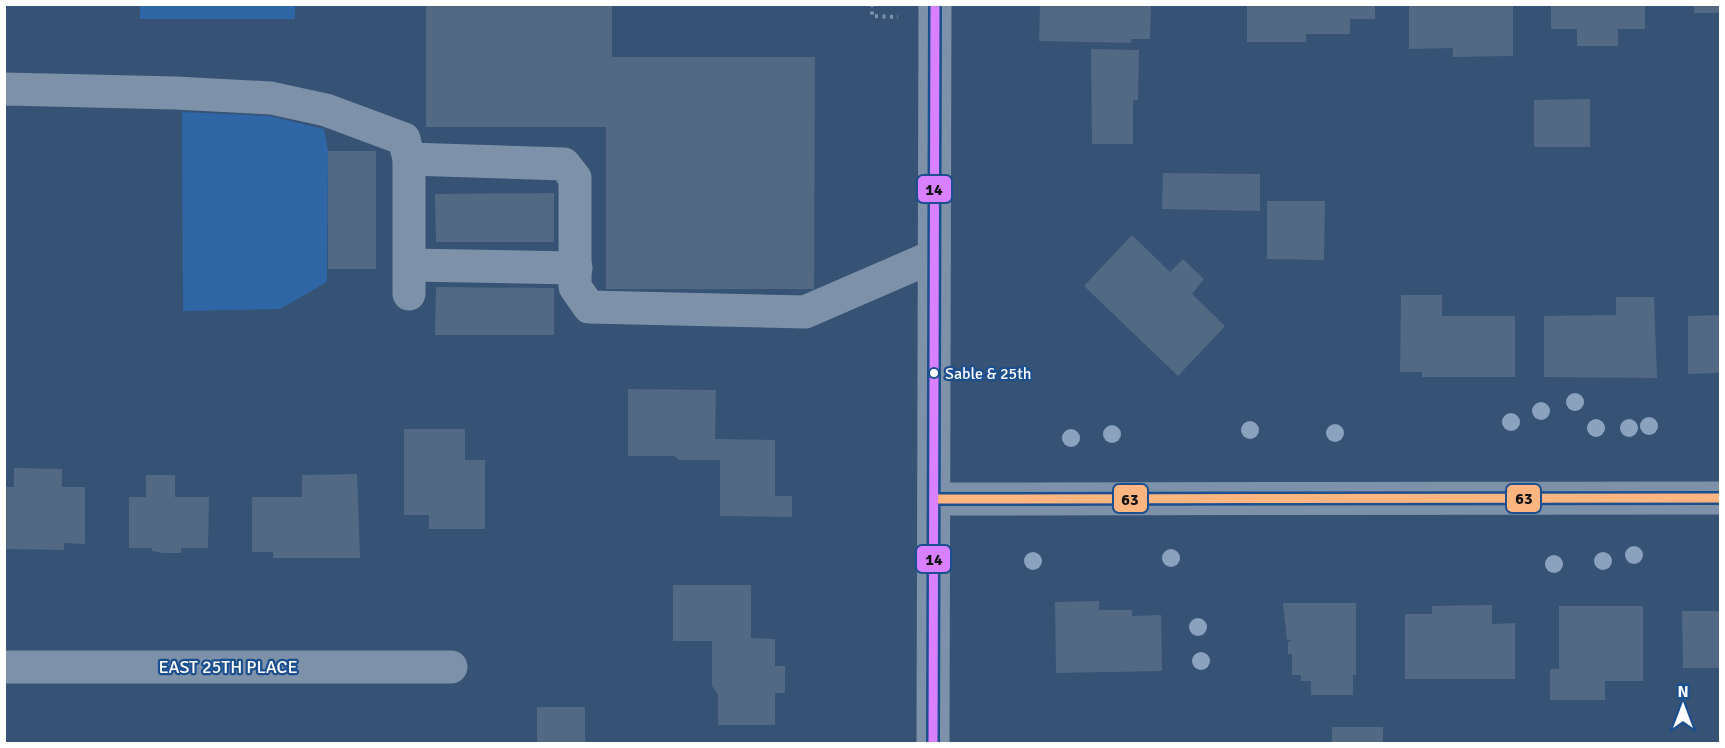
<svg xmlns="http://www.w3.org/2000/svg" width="1725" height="748" font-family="Signika,sans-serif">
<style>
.green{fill:#2f66a5}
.building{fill:#526984}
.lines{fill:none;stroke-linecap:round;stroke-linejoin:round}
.path{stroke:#7d92a8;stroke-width:4;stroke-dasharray:3 4.5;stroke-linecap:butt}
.minor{stroke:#7d92a8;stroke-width:33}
.bus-1-casing{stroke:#1b4f8f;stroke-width:14}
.bus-2-casing{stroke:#1b4f8f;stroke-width:14}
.bus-1{stroke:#ffb580;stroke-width:9}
.bus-2{stroke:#d880ff;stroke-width:9}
.tree{fill:#8aa2be}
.bus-dot{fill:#fff;stroke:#1b4f8f;stroke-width:2}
.labels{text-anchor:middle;stroke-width:4.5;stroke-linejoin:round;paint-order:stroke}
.bus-label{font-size:16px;fill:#fff;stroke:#1b4f8f;text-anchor:start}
.street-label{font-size:18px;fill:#fff;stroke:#1b4f8f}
.line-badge{stroke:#1b4f8f;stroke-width:2}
.pale-badge-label{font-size:16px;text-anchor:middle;font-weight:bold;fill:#111}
</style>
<rect width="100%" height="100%" fill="#365274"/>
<g class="green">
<rect x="140" y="5" width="155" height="14"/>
<path d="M 182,112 L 270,116 L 324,129 L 328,151 L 327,282 L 280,309 L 183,311 Z"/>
</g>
<g class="building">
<path d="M 426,4 L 612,4 L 612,57 L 815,57 L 814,289 L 606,289 L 606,127 L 426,127 Z"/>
<path d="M 1040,4 L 1151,4 L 1150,39 L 1131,39 L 1131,43 L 1039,41 Z"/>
<path d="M 1247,4 L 1375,4 L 1375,19 L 1350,19 L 1350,34 L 1306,34 L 1306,42 L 1247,42 Z"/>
<path d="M 1409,4 L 1513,4 L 1513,56 L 1453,57 L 1453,48 L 1409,49 Z"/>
<path d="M 1551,4 L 1645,4 L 1645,29 L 1618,29 L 1618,46 L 1577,46 L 1577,29 L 1551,29 Z"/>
<rect x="1694" y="4" width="26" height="9"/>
<path d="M 1091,49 L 1139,50 L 1138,100 L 1133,100 L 1133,144 L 1092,144 Z"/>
<path d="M 1590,99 L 1590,147 L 1534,147 L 1534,100 Z"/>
<rect x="328" y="151" width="48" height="118"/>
<path d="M 1163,173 L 1260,174 L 1260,211 L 1162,209 Z"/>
<path d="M 554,193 L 554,242 L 436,242 L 435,194 Z"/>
<path d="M 1267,201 L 1325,201 L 1324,260 L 1267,259 Z"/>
<path d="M 1132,235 L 1170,272 L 1183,259 L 1204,279 L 1192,294 L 1225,326 L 1178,376 L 1084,286 Z"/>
<path d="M 436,287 L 554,288 L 554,335 L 435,335 Z"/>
<path d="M 1401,295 L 1442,295 L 1442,316 L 1515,316 L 1515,377 L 1422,377 L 1422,372 L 1400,372 Z"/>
<path d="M 1616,297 L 1654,297 L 1657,378 L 1544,377 L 1544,316 L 1616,315 Z"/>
<path d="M 1720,315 L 1720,373 L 1688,374 L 1688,316 Z"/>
<path d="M 628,389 L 716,390 L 715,439 L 775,440 L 775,496 L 792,496 L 792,517 L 720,516 L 720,460 L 679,460 L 675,456 L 628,456 Z"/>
<path d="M 404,429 L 465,429 L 465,460 L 485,460 L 485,529 L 429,529 L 429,515 L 404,515 Z"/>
<path d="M 14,468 L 62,469 L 62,487 L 85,487 L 85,544 L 64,543 L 64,550 L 4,549 L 4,487 L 14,487 Z"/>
<path d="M 357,474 L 360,558 L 273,558 L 273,552 L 252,552 L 252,497 L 302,497 L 302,475 Z"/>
<path d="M 146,475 L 175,475 L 175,497 L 209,497 L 208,548 L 181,548 L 181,553 L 162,553 L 152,551 L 152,548 L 129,548 L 129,497 L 146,497 Z"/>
<path d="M 673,585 L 751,585 L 751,638 L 775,639 L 775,666 L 785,666 L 785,693 L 775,693 L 775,725 L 718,725 L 718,694 L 712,686 L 712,641 L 673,641 Z"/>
<path d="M 1099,601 L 1099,610 L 1132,610 L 1132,616 L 1161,615 L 1162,671 L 1056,673 L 1055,602 Z"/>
<path d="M 1283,603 L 1356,603 L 1356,675 L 1353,675 L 1353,695 L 1311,695 L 1311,681 L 1301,681 L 1301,675 L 1292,675 L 1292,654 L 1288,654 L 1288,642 L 1292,640 L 1287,640 Z"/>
<path d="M 1486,605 L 1492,605 L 1492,624 L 1515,623 L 1515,679 L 1405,679 L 1405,614 L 1432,614 L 1432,606 Z"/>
<path d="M 1559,606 L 1643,606 L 1643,681 L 1605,681 L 1605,700 L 1550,700 L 1550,669 L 1559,669 Z"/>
<path d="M 1682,611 L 1720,611 L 1720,668 L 1683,668 Z"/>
<rect x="537" y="707" width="48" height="37"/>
<rect x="1332" y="727" width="51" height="17"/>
</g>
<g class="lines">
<path class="path" d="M 872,4 L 872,16 L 898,17"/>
<g class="minor">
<path d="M 4,89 L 176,93 L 271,98 L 326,110 L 404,139 L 409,159 L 409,294"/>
<path d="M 409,159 L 564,164 L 575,178 L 575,287 L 589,307 L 805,312 L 934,256"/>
<path d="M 410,265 L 576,268"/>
<path d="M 934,499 L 1720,498"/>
<path d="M 4,667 L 451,667"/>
<path d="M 933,744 L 935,4"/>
</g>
<g class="bus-1-casing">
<path id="bus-1" d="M 934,499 L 1720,498"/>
</g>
<g class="bus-2-casing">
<path id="bus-2" d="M 933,744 L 935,4"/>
</g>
<use href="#bus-1" class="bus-1"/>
<use href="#bus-2" class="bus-2"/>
</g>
<g class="tree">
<circle cx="1575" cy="402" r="9"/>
<circle cx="1541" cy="411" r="9"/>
<circle cx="1511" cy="422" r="9"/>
<circle cx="1649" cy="426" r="9"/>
<circle cx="1596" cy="428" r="9"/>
<circle cx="1629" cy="428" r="9"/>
<circle cx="1250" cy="430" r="9"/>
<circle cx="1335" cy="433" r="9"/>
<circle cx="1112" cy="434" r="9"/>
<circle cx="1071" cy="438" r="9"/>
<circle cx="1634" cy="555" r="9"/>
<circle cx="1171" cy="558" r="9"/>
<circle cx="1033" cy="561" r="9"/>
<circle cx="1603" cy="561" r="9"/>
<circle cx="1554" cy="564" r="9"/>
<circle cx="1198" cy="627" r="9"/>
<circle cx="1201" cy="661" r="9"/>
</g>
<circle class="bus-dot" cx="934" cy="373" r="5"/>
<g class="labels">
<g class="bus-label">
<text x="945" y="379">Sable &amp; 25th</text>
</g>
<g class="street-label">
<text x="228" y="673">EAST 25TH PLACE</text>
</g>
</g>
<g class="line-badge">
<rect x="917" y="175" width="35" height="28" rx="6" fill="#d880ff"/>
<rect x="1506" y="484" width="35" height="29" rx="6" fill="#ffb580"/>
<rect x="1113" y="484" width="35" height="29" rx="6" fill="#ffb580"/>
<rect x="916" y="545" width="35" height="28" rx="6" fill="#d880ff"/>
</g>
<g class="pale-badge-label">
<text x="934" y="195">14</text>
<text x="1524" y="504">63</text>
<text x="1130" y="505">63</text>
<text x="934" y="565">14</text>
</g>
<rect width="1725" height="748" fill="none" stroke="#ffffff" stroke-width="12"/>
<g transform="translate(1683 706)" stroke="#1b4f8f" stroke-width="4.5" paint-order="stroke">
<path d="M0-4.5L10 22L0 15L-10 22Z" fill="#ffffff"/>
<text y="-9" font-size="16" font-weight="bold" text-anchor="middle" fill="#ffffff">N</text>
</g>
</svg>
